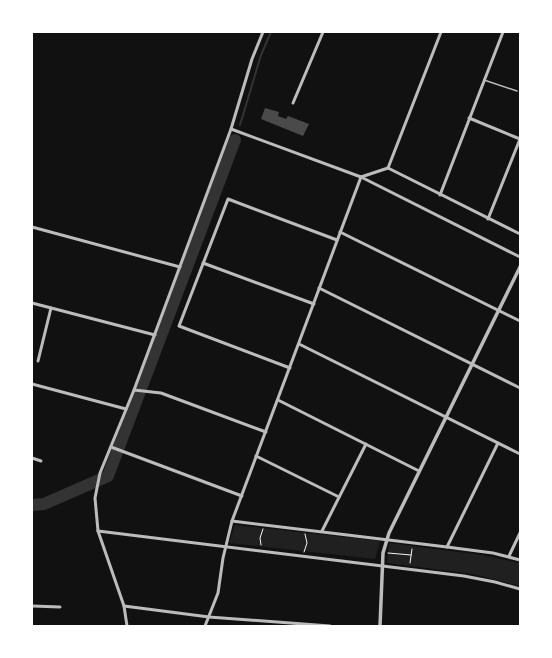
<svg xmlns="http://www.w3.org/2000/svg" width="552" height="658" font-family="'Asap Condensed',sans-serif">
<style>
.green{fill:#202020}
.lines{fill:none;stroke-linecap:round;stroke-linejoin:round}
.stream{stroke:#333;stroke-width:2}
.river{stroke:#333;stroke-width:12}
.building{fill:#4a4a4a}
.path{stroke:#f5f5f5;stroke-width:1}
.service{stroke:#bcbcbc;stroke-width:1.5}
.minor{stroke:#bcbcbc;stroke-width:3}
.tertiary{stroke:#bcbcbc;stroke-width:3.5}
</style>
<rect width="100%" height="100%" fill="#111"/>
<g class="green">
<path d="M 235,525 L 380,541 L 375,559 L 229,543 Z"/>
<path d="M 389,543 L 482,555 L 520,563 L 520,586 L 473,574 L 387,563 Z"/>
</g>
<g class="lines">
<path class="stream" d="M 240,125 L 261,55 L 271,32"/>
<path class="river" d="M 32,505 L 44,504 L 108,476 L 235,140"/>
</g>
<path class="building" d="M 265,108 L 279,112 L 278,116 L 286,119 L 288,116 L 309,124 L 303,136 L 261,119 Z"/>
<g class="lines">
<g class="path">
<path d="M 261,545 L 260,538 L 263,529"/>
<path d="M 304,552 L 307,543 L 305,534"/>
<path d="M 388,553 L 411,555"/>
<path d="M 410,563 L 412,549"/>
</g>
<path class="service" d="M 484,80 L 517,91"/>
<g class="minor">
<path d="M 293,103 L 323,32"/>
<path d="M 469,118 L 520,139"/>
<path d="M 231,129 L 361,177 L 520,257"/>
<path d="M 388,168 L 441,32"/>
<path d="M 361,177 L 388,168 L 520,234"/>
<path d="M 440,195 L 503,32"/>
<path d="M 488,219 L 520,139"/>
<path d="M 32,227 L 180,267"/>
<path d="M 340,232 L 520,321"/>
<path d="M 203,263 L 314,304"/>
<path d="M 319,288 L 520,388"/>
<path d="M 32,303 L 155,335"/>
<path d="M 299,344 L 520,454"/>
<path d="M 38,361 L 51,308"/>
<path d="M 290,368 L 179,326 L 228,199 L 337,240"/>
<path d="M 32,384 L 126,409"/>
<path d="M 134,390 L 161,393 L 266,432"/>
<path d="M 278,400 L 419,471"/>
<path d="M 111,447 L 242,496"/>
<path d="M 256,456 L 339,497"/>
<path d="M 32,458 L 41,461"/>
<path d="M 232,521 L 447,547 L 493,553 L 520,560"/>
<path d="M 98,531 L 464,576 L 495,582 L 520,589"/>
<path d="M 322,531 L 366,444"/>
<path d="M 447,547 L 498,443"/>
<path d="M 509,556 L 520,533"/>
<path d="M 32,606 L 60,607"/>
<path d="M 124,606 L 209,617 L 330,626"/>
<path d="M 127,626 L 124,606 L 98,531 L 95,498 L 100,473 L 134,390 L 231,129 L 252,59 L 263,32"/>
<path d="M 205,626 L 218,593 L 223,558 L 232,521 L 361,177"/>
</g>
<path class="tertiary" d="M 380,626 L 383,553 L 389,533 L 520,267"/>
</g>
<rect width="552" height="658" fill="none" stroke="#ffffff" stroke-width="66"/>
</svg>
